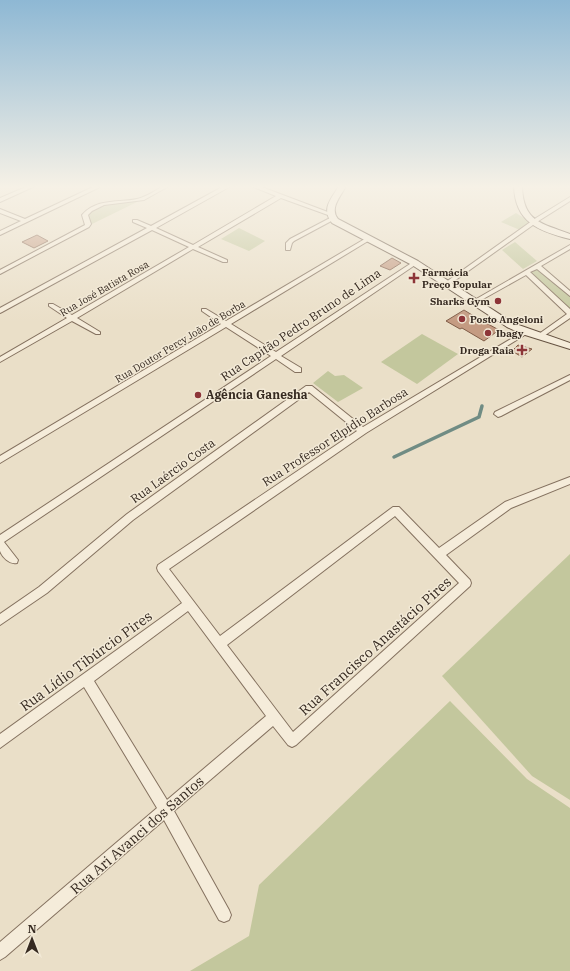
<svg xmlns="http://www.w3.org/2000/svg" width="570" height="971" font-family="'IBM Plex Serif',serif">
<style>
.green{fill:#c3c79d}
.lines{fill:none;stroke-linecap:round;stroke-linejoin:round}
.stream{stroke:#708c84;stroke-width:3.5}
.building{fill:#c49b82;stroke:#805c47}
.street-casing{stroke:#84715f;stroke-width:2}
.secondary-casing{stroke:#665342;stroke-width:2}
.street{fill:#f5ecda;fill-rule:evenodd}
.secondary{fill:#f5ecda;fill-rule:evenodd}
.poi-dot{fill:#8d3538;stroke:#f2e9d6;stroke-width:1.5}
.labels{text-anchor:middle;stroke-width:3;stroke-linejoin:round;paint-order:stroke}
.far-poi-label{font-size:10px;font-weight:bold;fill:#362a21;stroke:#f2e9d6;text-anchor:start}
.far-street-label{font-size:10px;fill:#362a21;stroke:#f2e9d6}
.street-label{font-size:12px;fill:#362a21;stroke:#f2e9d6}
.poi-label{font-size:12px;font-weight:bold;fill:#362a21;stroke:#f2e9d6;text-anchor:start}
.near-street-label{font-size:14px;fill:#362a21;stroke:#f2e9d6}
</style>
<rect width="100%" height="100%" fill="#eadfc8"/>
<g class="green">
<path d="M 137,202 L 92,224 L 87,217 C 95,202 122,202 137,202 Z"/>
<path d="M 516,213 L 532,223 L 520,230 L 501,222 Z"/>
<path d="M 239,228 L 265,241 L 249,251 L 221,239 Z"/>
<path d="M 515,242 L 537,261 L 523,269 L 502,250 Z"/>
<path d="M 538,268 L 570,297 L 570,311 L 529,273 Z"/>
<path d="M 422,334 L 458,354 L 417,384 L 381,362 Z"/>
<path d="M 328,371 L 335,376 L 344,375 L 363,388 L 338,402 L 313,383 Z"/>
<path d="M 570,554 L 570,800 L 532,776 L 442,676 Z"/>
<path d="M 450,701 L 527,779 L 570,808 L 570,971 L 190,971 L 249,936 L 259,885 Z"/>
</g>
<g class="lines">
<path class="stream" d="M 394,457 L 479,417 L 482,406"/>
</g>
<g class="building">
<path d="M 37,235 L 48,241 L 34,248 L 22,242 Z"/>
<path d="M 392,258 L 401,263 L 390,270 L 380,266 Z"/>
<path d="M 464,310 L 477,318 L 499,330 L 484,341 L 462,328 L 460,329 L 446,321 Z"/>
<path d="M 518,345 L 532,349 L 522,357 L 512,351 Z"/>
</g>
<g class="lines">
<g class="street-casing">
<g id="street">
<path d="M 28,186 L 35,186 L 0,202 L 0,198 Z"/>
<path d="M 95,186 L 102,186 L 0,235 L 0,231 L 21,221 L 0,213 L 0,209 L 25,219 Z"/>
<path d="M 163,186 L 169,186 L 144,200 L 104,205 L 92,211 L 88,215 L 91,224 L 89,227 L 0,274 L 0,270 L 85,225 L 82,215 C 97,198 118,203 137,199 C 146,197 155,191 163,186 Z"/>
<path d="M 224,186 L 231,186 L 156,228 L 193,245 L 276,196 L 251,186 L 259,186 L 333,214 L 328,215 L 281,198 L 198,247 L 227,260 L 227,262 L 223,262 L 193,249 L 77,318 L 100,332 L 100,334 L 96,334 L 72,321 L 0,362 L 0,357 L 67,318 L 49,306 L 49,304 L 53,304 L 72,315 L 189,247 L 152,230 L 2,312 L 0,313 L 0,308 L 147,228 L 133,222 L 133,220 L 137,220 L 151,226 Z"/>
<path d="M 570,197 L 570,201 L 540,220 L 450,284 L 446,284 L 446,282 L 536,218 Z"/>
<path d="M 330,218 L 335,219 L 294,241 L 292,243 L 290,250 L 286,250 L 286,243 L 290,239 Z"/>
<path d="M 368,237 L 373,238 L 231,324 L 276,352 L 413,262 L 418,263 L 281,356 L 301,368 L 301,372 L 295,372 L 276,359 L 4,542 L 18,560 L 17,563 C 10,565 2,557 0,551 C 0,547 0,539 0,535 L 271,356 L 226,327 L 0,463 L 0,456 L 221,324 L 202,311 L 202,309 L 206,309 L 226,321 Z"/>
<path d="M 570,245 L 570,249 L 541,266 L 570,291 L 570,296 L 537,269 L 530,272 L 570,309 L 570,318 L 541,338 L 539,338 L 536,336 L 567,314 L 526,275 L 476,303 L 471,302 Z"/>
<path d="M 526,330 L 528,331 L 528,333 L 366,433 L 169,569 L 220,636 L 393,507 L 399,507 L 439,548 L 505,502 L 570,477 L 570,484 L 511,508 L 446,555 L 470,580 L 471,583 L 470,586 L 296,745 L 292,747 L 288,745 L 273,726 L 174,811 L 229,910 L 231,915 L 229,920 L 224,922 L 219,920 L 164,820 L 5,957 L 0,960 L 0,942 L 157,808 L 84,687 L 0,748 L 0,734 L 182,603 L 158,571 L 157,568 L 158,565 L 357,431 L 309,392 L 133,520 L 47,593 L 0,625 L 0,614 L 39,587 L 127,514 L 306,386 L 312,386 L 363,427 ZM 395,516 L 459,583 L 293,732 L 227,645 ZM 188,611 L 266,716 L 167,800 L 94,681 Z"/>
<path d="M 570,375 L 570,380 L 501,416 L 498,417 L 494,414 L 495,412 Z"/>
</g>
</g>
<g class="secondary-casing">
<g id="secondary">
<path d="M 339,186 L 346,186 C 341,196 329,208 338,219 L 418,261 L 513,323 L 570,343 L 570,349 L 522,334 L 507,327 L 412,265 L 332,223 C 321,209 331,199 339,186 Z"/>
<path d="M 514,186 L 522,186 C 523,222 541,223 570,234 L 570,239 C 538,231 515,222 514,186 Z"/>
</g>
</g>
<use href="#street" class="street"/>
<use href="#secondary" class="secondary"/>
</g>
<linearGradient id="sky" x2="0" y2="1"><stop stop-color="#8eb8d4"/><stop offset="0.58" stop-color="#f6f1e6"/><stop offset="1" stop-color="#f6f1e6" stop-opacity="0"/></linearGradient>
<rect width="570" height="322" fill="url(#sky)"/>
<g class="poi-dot">
<path d="M412 272h4v4h4v4h-4v4h-4v-4h-4v-4h4z"/>
<circle cx="498" cy="301" r="4"/>
<circle cx="462" cy="319" r="4"/>
<circle cx="488" cy="333" r="4"/>
<path d="M520 344h4v4h4v4h-4v4h-4v-4h-4v-4h4z"/>
<circle cx="198" cy="395" r="4"/>
</g>
<g class="labels">
<g class="far-poi-label">
<text x="422" y="276">Farmácia<tspan x="422" dy="12">Preço Popular</tspan></text>
<text x="490" y="305" text-anchor="end">Sharks Gym</text>
<text x="470" y="323">Posto Angeloni</text>
<text x="496" y="337">Ibagy</text>
<text x="514" y="354" text-anchor="end">Droga Raia</text>
</g>
<g class="far-street-label">
<text transform="translate(104 288) rotate(-30)" y="4">Rua José Batista Rosa</text>
<text transform="translate(180 341) rotate(-31)" y="4">Rua Doutor Percy João de Borba</text>
</g>
<g class="street-label">
<text transform="translate(301 325) rotate(-34)" y="4">Rua Capitão Pedro Bruno de Lima</text>
<text transform="translate(335 437) rotate(-33)" y="4">Rua Professor Elpídio Barbosa</text>
<text transform="translate(173 471) rotate(-36)" y="4">Rua Laércio Costa</text>
</g>
<g class="poi-label">
<text x="206" y="399">Agência Ganesha</text>
</g>
<g class="near-street-label">
<text transform="translate(375 646) rotate(-42)" y="5">Rua Francisco Anastácio Pires</text>
<text transform="translate(86 661) rotate(-36)" y="5">Rua Lídio Tibúrcio Pires</text>
<text transform="translate(137 835) rotate(-41)" y="5">Rua Ari Avanci dos Santos</text>
</g>
</g>
<g transform="translate(32 939)" stroke="#f2e9d6" stroke-width="3" paint-order="stroke">
<path d="M0-3L7 15L0 10L-7 15Z" fill="#362a21"/>
<text y="-6" font-size="11" font-weight="bold" text-anchor="middle" fill="#362a21">N</text>
</g>
</svg>
